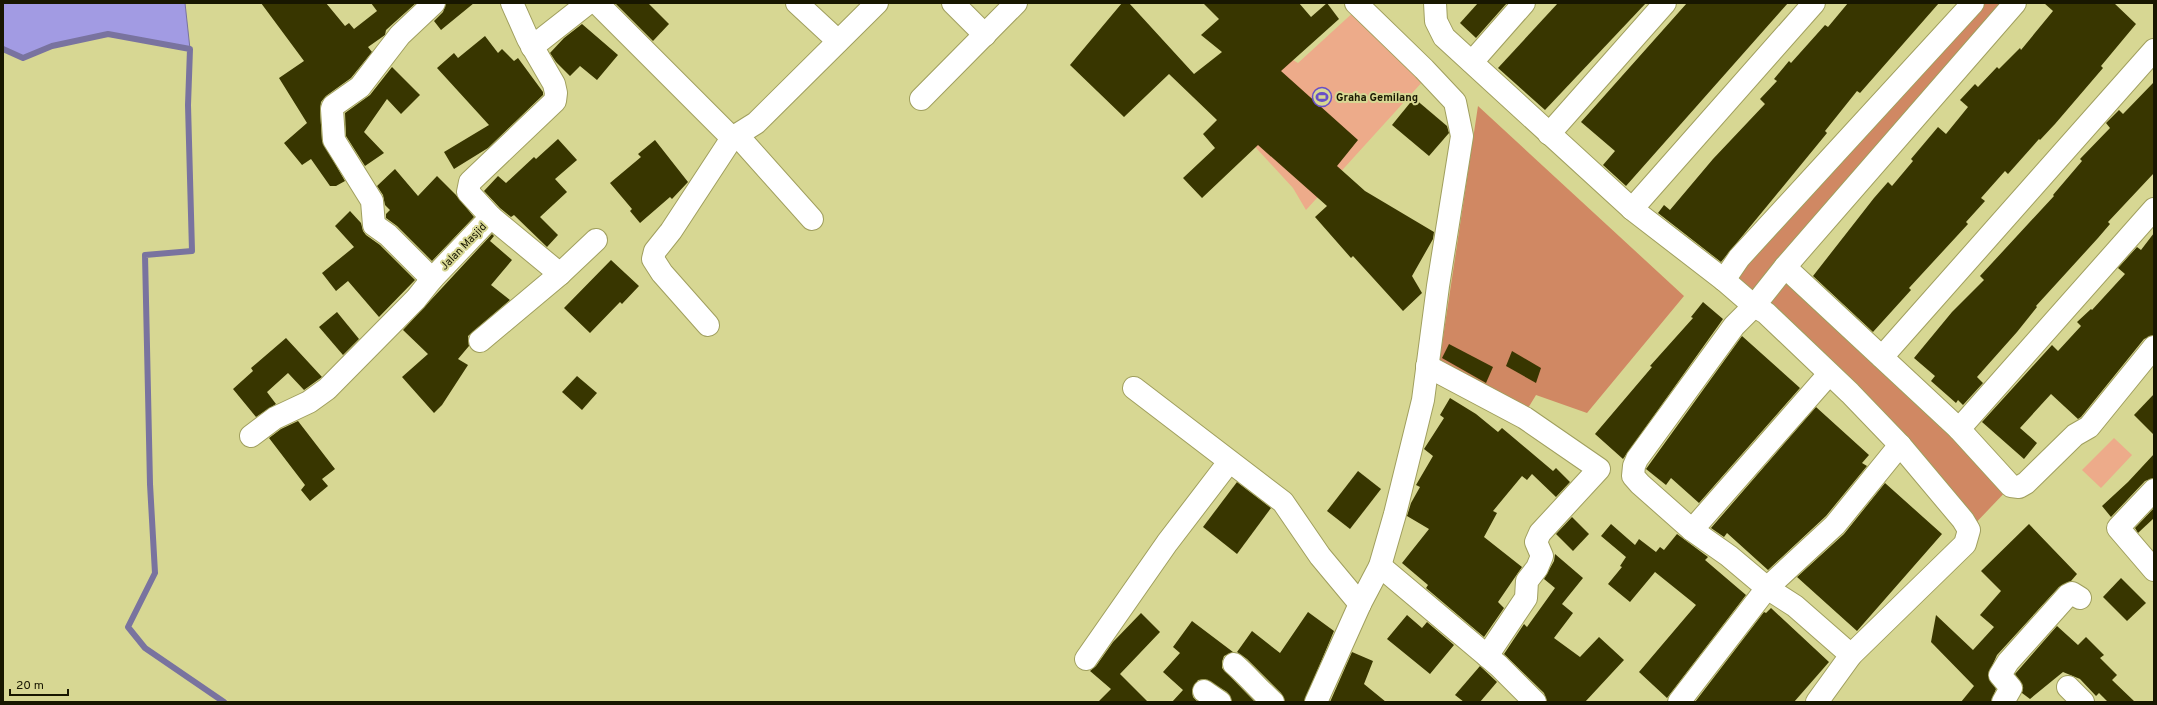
<svg xmlns="http://www.w3.org/2000/svg" width="2157" height="705" font-family="Overpass,sans-serif">
<style>
.green{fill:#edab8a}
.forest{fill:#d08863}
.water{fill:#a29be3;stroke:#79739f}
.lines{fill:none;stroke-linecap:round;stroke-linejoin:round}
.stream{stroke:#79739f;stroke-width:6}
.building{fill:#383600}
.minor-casing{stroke:#a09f5e;stroke-width:24}
.minor{stroke:#fff;stroke-width:22}
.labels{text-anchor:middle;stroke-width:4;stroke-linejoin:round;paint-order:stroke}
.poi-label{font-size:11px;font-weight:bold;fill:#181700;stroke:#d7d793;text-anchor:start}
.street-label{font-size:11px;fill:#181700;stroke:#d7d793}
</style>
<rect width="100%" height="100%" fill="#d7d793"/>
<g class="green">
<path d="M 1357,9 L 1424,80 L 1306,210 L 1293,188 L 1223,112 L 1281,53 L 1298,63 Z"/>
<path d="M 2114,438 L 2132,455 L 2101,488 L 2082,470 Z"/>
</g>
<g class="forest">
<path d="M 1973,3 L 2015,3 L 1785,267 L 2011,486 L 1969,530 L 1724,280 Z"/>
<path d="M 1478,106 L 1684,296 L 1587,413 L 1536,395 L 1519,423 L 1436,384 Z"/>
</g>
<path class="water" d="M 3,3 L 185,3 L 190,49 L 108,34 L 52,46 L 23,58 L 3,49 Z"/>
<g class="lines">
<path class="stream" d="M 3,49 L 23,58 L 52,46 L 108,34 L 190,49 L 188,105 L 192,251 L 145,255 L 150,484 L 155,573 L 128,627 L 145,648 L 224,702"/>
</g>
<g class="building">
<path d="M 261,3 L 326,3 L 345,26 L 349,23 L 354,29 L 377,11 L 371,3 L 416,3 L 386,30 L 385,35 L 368,47 L 372,52 L 351,78 L 326,96 L 321,102 L 320,110 L 322,141 L 345,181 L 336,186 L 330,186 L 311,159 L 302,165 L 284,143 L 307,123 L 279,78 L 304,61 Z"/>
<path d="M 446,3 L 474,3 L 441,30 L 434,21 L 443,12 Z"/>
<path d="M 615,3 L 648,3 L 669,24 L 653,41 Z"/>
<path d="M 1122,3 L 1129,3 L 1194,74 L 1222,52 L 1201,35 L 1219,19 L 1203,3 L 1299,3 L 1311,17 L 1327,3 L 1339,19 L 1281,71 L 1358,140 L 1337,166 L 1365,191 L 1434,232 L 1433,239 L 1412,276 L 1422,293 L 1403,311 L 1353,256 L 1351,258 L 1315,217 L 1327,206 L 1258,145 L 1202,198 L 1183,178 L 1215,148 L 1203,134 L 1217,120 L 1169,74 L 1124,117 L 1070,65 Z"/>
<path d="M 1478,3 L 1507,3 L 1476,38 L 1460,23 Z"/>
<path d="M 1558,3 L 1646,3 L 1545,110 L 1498,68 Z"/>
<path d="M 1687,3 L 1788,3 L 1626,186 L 1603,165 L 1615,151 L 1581,122 Z"/>
<path d="M 1848,3 L 1939,3 L 1860,93 L 1857,91 L 1825,131 L 1827,133 L 1721,262 L 1658,213 L 1664,205 L 1670,210 L 1713,159 L 1765,104 L 1760,99 L 1777,81 L 1774,79 L 1789,61 L 1791,63 L 1825,25 L 1828,27 Z"/>
<path d="M 2044,3 L 2114,3 L 2136,24 L 2101,66 L 2103,68 L 2055,124 L 2040,140 L 2039,139 L 2008,174 L 2005,171 L 1981,198 L 1985,201 L 1966,222 L 1968,224 L 1909,288 L 1911,290 L 1873,332 L 1813,276 L 1874,198 L 1888,182 L 1892,186 L 1913,161 L 1911,159 L 1938,127 L 1946,134 L 1968,107 L 1960,100 L 1975,84 L 1978,87 L 1997,67 L 1999,69 L 2020,48 L 2021,50 L 2053,11 Z"/>
<path d="M 582,24 L 618,55 L 597,80 L 580,66 L 570,76 L 556,62 L 550,53 L 564,38 Z"/>
<path d="M 485,36 L 498,53 L 502,49 L 514,61 L 518,58 L 543,92 L 543,95 L 488,148 L 454,169 L 444,152 L 489,125 L 437,68 L 454,53 L 458,58 Z"/>
<path d="M 392,67 L 420,95 L 401,114 L 387,99 L 364,132 L 384,153 L 365,166 L 346,136 L 345,113 L 370,95 Z"/>
<path d="M 2154,82 L 2154,173 L 2108,222 L 2110,224 L 2098,238 L 2036,306 L 2037,307 L 2017,332 L 1977,377 L 1983,383 L 1963,405 L 1958,400 L 1956,403 L 1931,381 L 1935,376 L 1914,358 L 1952,312 L 1984,280 L 1980,276 L 2054,196 L 2053,195 L 2082,161 L 2080,159 L 2110,128 L 2106,123 L 2119,110 L 2123,114 Z"/>
<path d="M 1414,98 L 1447,126 L 1449,133 L 1429,156 L 1392,125 Z"/>
<path d="M 558,139 L 577,160 L 555,179 L 567,192 L 540,217 L 558,235 L 547,247 L 514,215 L 511,217 L 500,208 L 484,191 L 498,176 L 506,183 L 534,157 L 536,159 Z"/>
<path d="M 655,140 L 688,182 L 672,199 L 670,197 L 640,223 L 630,211 L 632,209 L 610,183 L 641,157 L 638,154 Z"/>
<path d="M 395,169 L 418,196 L 437,176 L 456,195 L 474,217 L 432,261 L 397,226 L 386,218 L 386,214 L 390,210 L 385,205 L 383,195 L 377,186 Z"/>
<path d="M 350,211 L 361,223 L 363,231 L 366,235 L 380,245 L 415,280 L 379,317 L 348,281 L 336,291 L 322,273 L 354,247 L 335,226 Z"/>
<path d="M 2154,233 L 2154,335 L 2144,339 L 2081,417 L 2078,419 L 2051,394 L 2020,428 L 2037,443 L 2024,459 L 1982,422 L 2052,345 L 2058,351 L 2081,326 L 2077,322 L 2091,309 L 2092,310 L 2125,274 L 2118,268 L 2137,247 L 2141,250 Z"/>
<path d="M 492,234 L 494,236 L 490,241 L 512,260 L 491,285 L 510,300 L 468,336 L 469,346 L 458,359 L 468,365 L 442,405 L 434,413 L 402,377 L 428,354 L 403,330 Z"/>
<path d="M 611,260 L 639,286 L 622,304 L 620,302 L 590,333 L 564,308 Z"/>
<path d="M 1703,302 L 1723,319 L 1623,459 L 1595,434 L 1652,367 L 1650,366 L 1693,318 L 1691,317 Z"/>
<path d="M 337,312 L 359,339 L 343,355 L 319,327 Z"/>
<path d="M 1742,336 L 1800,388 L 1699,503 L 1671,478 L 1666,485 L 1646,469 Z"/>
<path d="M 286,338 L 322,377 L 304,390 L 288,373 L 267,392 L 276,404 L 256,417 L 233,389 L 253,371 L 251,368 Z"/>
<path d="M 1449,344 L 1493,367 L 1486,383 L 1442,358 Z"/>
<path d="M 1512,351 L 1541,368 L 1536,383 L 1506,366 Z"/>
<path d="M 577,376 L 597,393 L 582,410 L 562,392 Z"/>
<path d="M 2154,394 L 2154,435 L 2134,415 Z"/>
<path d="M 1450,398 L 1476,414 L 1498,432 L 1502,428 L 1553,471 L 1556,468 L 1570,482 L 1556,497 L 1532,474 L 1527,480 L 1522,476 L 1493,511 L 1497,513 L 1484,537 L 1522,567 L 1498,602 L 1504,608 L 1484,637 L 1426,588 L 1428,585 L 1402,563 L 1429,529 L 1407,516 L 1411,503 L 1420,487 L 1416,485 L 1433,456 L 1424,449 L 1444,418 L 1440,415 Z"/>
<path d="M 1816,407 L 1869,455 L 1862,463 L 1867,466 L 1826,516 L 1768,570 L 1727,533 L 1724,537 L 1711,528 Z"/>
<path d="M 298,421 L 335,469 L 322,479 L 328,486 L 310,501 L 301,490 L 305,485 L 269,438 L 281,429 Z"/>
<path d="M 2154,454 L 2154,478 L 2145,481 L 2111,517 L 2102,506 L 2128,482 Z"/>
<path d="M 1358,471 L 1381,489 L 1350,529 L 1327,511 Z"/>
<path d="M 1237,482 L 1271,508 L 1237,554 L 1203,527 Z"/>
<path d="M 1885,483 L 1942,534 L 1857,631 L 1797,577 L 1844,534 Z"/>
<path d="M 2154,508 L 2154,518 L 2138,533 L 2135,528 Z"/>
<path d="M 1572,517 L 1589,534 L 1573,551 L 1556,534 Z"/>
<path d="M 1611,524 L 1635,545 L 1639,539 L 1656,552 L 1660,547 L 1664,550 L 1677,534 L 1708,557 L 1705,560 L 1746,595 L 1667,698 L 1639,672 L 1696,605 L 1655,572 L 1630,602 L 1608,584 L 1622,567 L 1620,566 L 1626,557 L 1601,536 Z"/>
<path d="M 2029,524 L 2077,574 L 2071,581 L 2059,587 L 1997,655 L 1988,675 L 1996,689 L 1991,702 L 1961,702 L 1974,686 L 1931,642 L 1936,615 L 1973,650 L 1994,627 L 1980,615 L 2001,591 L 1981,571 Z"/>
<path d="M 1555,554 L 1583,578 L 1562,604 L 1573,613 L 1554,638 L 1580,657 L 1599,637 L 1624,660 L 1585,702 L 1547,702 L 1544,693 L 1504,654 L 1524,624 L 1527,627 L 1555,588 L 1544,579 L 1554,561 Z"/>
<path d="M 2121,578 L 2146,603 L 2127,621 L 2103,597 Z"/>
<path d="M 1771,608 L 1829,662 L 1794,702 L 1695,702 L 1764,612 L 1766,613 Z"/>
<path d="M 1308,612 L 1334,631 L 1304,702 L 1285,702 L 1281,693 L 1247,659 L 1237,652 L 1252,631 L 1280,653 Z"/>
<path d="M 1141,613 L 1160,632 L 1120,674 L 1148,702 L 1098,702 L 1111,689 L 1090,671 L 1096,666 L 1113,642 Z"/>
<path d="M 1407,615 L 1422,628 L 1427,622 L 1454,645 L 1430,674 L 1387,639 Z"/>
<path d="M 1192,621 L 1233,652 L 1224,656 L 1222,662 L 1222,668 L 1255,702 L 1232,702 L 1227,692 L 1205,679 L 1198,680 L 1192,690 L 1193,697 L 1198,702 L 1172,702 L 1183,690 L 1163,672 L 1180,653 L 1173,647 Z"/>
<path d="M 2057,626 L 2078,645 L 2086,637 L 2104,655 L 2100,658 L 2117,675 L 2112,680 L 2135,702 L 2108,702 L 2099,693 L 2096,696 L 2080,679 L 2063,672 L 2030,699 L 2022,693 L 2023,686 L 2015,674 Z"/>
<path d="M 1352,652 L 1373,661 L 1364,684 L 1386,702 L 1330,702 Z"/>
<path d="M 1480,666 L 1497,682 L 1480,702 L 1464,702 L 1455,695 Z"/>
</g>
<g class="lines">
<g class="minor-casing">
<g id="minor">
<path d="M 597,3 L 732,138"/>
<path d="M 797,3 L 838,41"/>
<path d="M 953,3 L 985,35"/>
<path d="M 1435,3 L 1436,21 L 1444,37 L 1632,209 L 1724,280 L 1754,306 L 1766,313 L 1850,393 L 1900,445 L 1963,520 L 1969,530 L 1965,544 L 1851,655 L 1817,702"/>
<path d="M 532,47 L 588,3"/>
<path d="M 1472,62 L 1524,3"/>
<path d="M 921,99 L 1016,3"/>
<path d="M 1549,134 L 1665,3"/>
<path d="M 737,135 L 812,219"/>
<path d="M 1632,209 L 1814,3"/>
<path d="M 491,217 L 560,274"/>
<path d="M 1785,267 L 1959,429 L 2011,486 L 2019,487 L 2026,483 L 2075,435 L 2089,427 L 2154,347"/>
<path d="M 432,279 L 388,235 L 374,225 L 372,201 L 334,140 L 332,109 L 333,106 L 360,87 L 400,35 L 434,3"/>
<path d="M 1724,280 L 1739,258 L 1973,3"/>
<path d="M 708,325 L 662,273 L 653,259 L 655,251 L 671,231 L 732,138 L 756,123 L 877,3"/>
<path d="M 480,341 L 560,274 L 596,240"/>
<path d="M 1882,357 L 2154,50"/>
<path d="M 1427,366 L 1525,418 L 1599,469 L 1540,533 L 1536,542 L 1542,556 L 1537,568 L 1527,581 L 1526,598 L 1487,656"/>
<path d="M 1134,388 L 1283,502 L 1320,556 L 1360,604"/>
<path d="M 1959,429 L 2154,209"/>
<path d="M 251,436 L 275,418 L 309,402 L 327,389 L 416,299 L 432,279 L 491,217 L 468,192 L 470,182 L 555,101 L 556,93 L 554,84 L 528,39 L 512,3"/>
<path d="M 2154,490 L 2118,528 L 2154,570"/>
<path d="M 1692,530 L 1829,374"/>
<path d="M 1380,566 L 1499,666 L 1535,702"/>
<path d="M 1851,655 L 1795,606 L 1767,588 L 1729,556 L 1692,530 L 1640,484 L 1633,476 L 1634,466 L 1637,459 L 1734,326 L 1754,306 L 1785,267 L 2015,3"/>
<path d="M 1086,659 L 1167,543 L 1229,462"/>
<path d="M 1234,664 C 1248,676 1259,690 1273,702"/>
<path d="M 2068,687 L 2083,702"/>
<path d="M 1204,691 L 1220,702"/>
<path d="M 1316,702 L 1360,604 L 1380,566 L 1395,514 L 1423,400 L 1438,286 L 1462,136 L 1455,102 L 1424,69 L 1356,3"/>
<path d="M 1679,702 L 1767,588 L 1835,525 L 1900,445"/>
<path d="M 2003,702 L 2011,688 L 2000,675 L 2008,662 L 2068,595 L 2072,593 L 2080,598"/>
</g>
</g>
<use href="#minor" class="minor"/>
</g>
<defs>
<g id="stadium-ring" transform="scale(1)"><circle r="9.5" fill="#d7d793" stroke="#684fc8" stroke-width="1.5"/><path d="M0-5a6.5 5 0 1 0 0 10a6.5 5 0 1 0 0-10ZM-3.5-1.8h7v3.6h-7Z" fill="#684fc8"/></g>
</defs>
<g fill-rule="evenodd">
<use href="#stadium-ring" x="1322" y="97"/>
</g>
<g class="labels">
<g class="poi-label">
<text x="1336" y="101">Graha Gemilang</text>
</g>
<g class="street-label">
<text transform="translate(463 246) rotate(-46)" y="4">Jalan Masjid</text>
</g>
</g>
<rect width="2157" height="705" fill="none" stroke="#181700" stroke-width="8"/>
<path d="M10 689v6h58v-6" fill="none" stroke="#181700" stroke-width="2"/>
<text x="16" y="689" font-size="12" fill="#181700" stroke="#d7d793" stroke-width="3" paint-order="stroke">20 m</text>
</svg>
